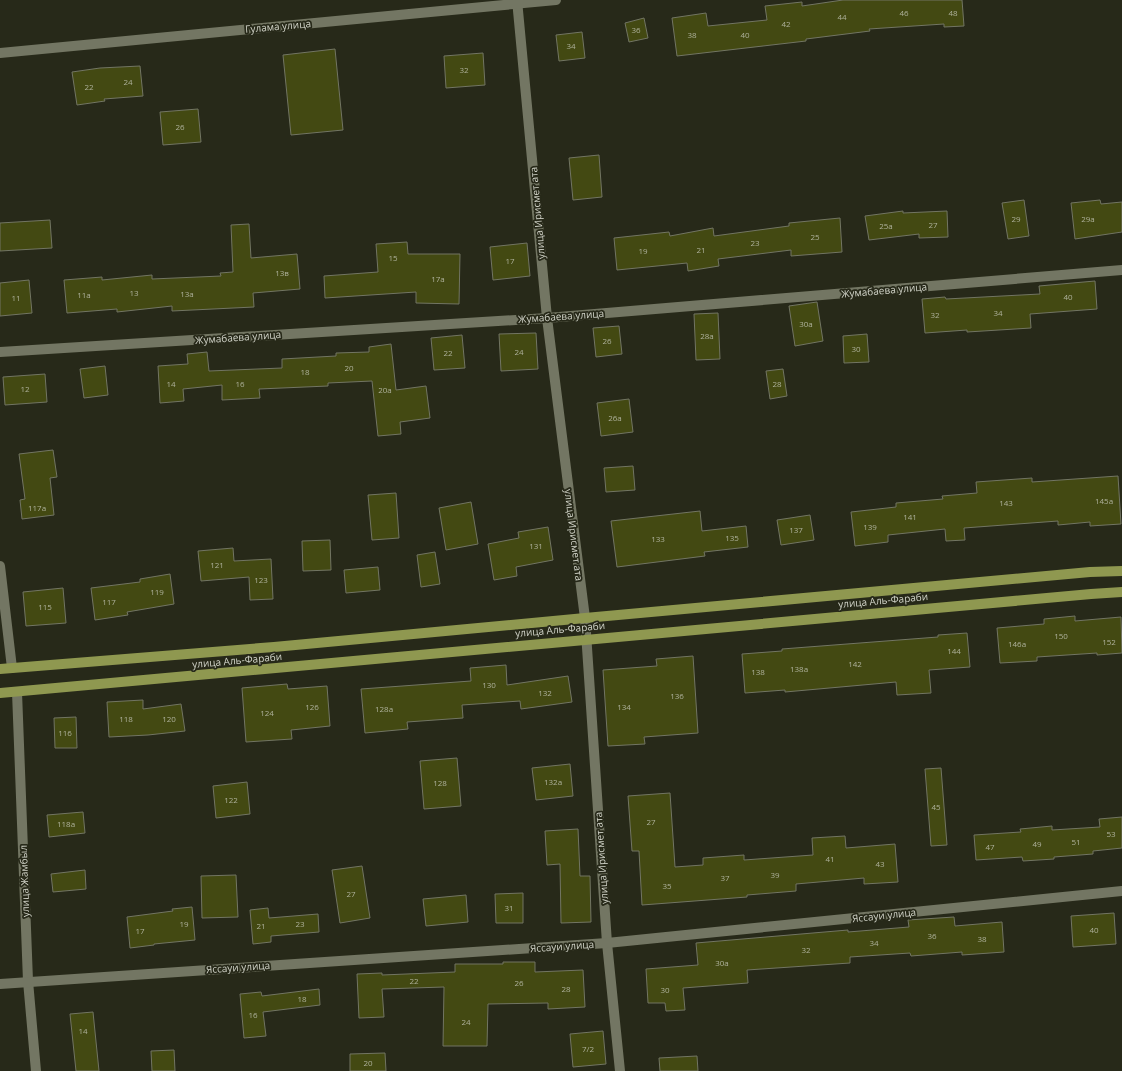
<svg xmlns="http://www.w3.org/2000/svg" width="1122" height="1071" font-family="'Open Sans',sans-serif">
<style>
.building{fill:#434912;stroke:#727563}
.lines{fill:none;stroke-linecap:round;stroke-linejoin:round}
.minor{stroke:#737663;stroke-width:10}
.primary{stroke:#8f9850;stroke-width:10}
.labels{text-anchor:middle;stroke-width:3.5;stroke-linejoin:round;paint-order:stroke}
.number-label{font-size:8px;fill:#aeb19b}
.street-label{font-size:10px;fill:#d2d4c9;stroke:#272919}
</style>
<rect width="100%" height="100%" fill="#272919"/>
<g class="building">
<path d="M 843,0 L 962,0 L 964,26 L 944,27 L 944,24 L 869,29 L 870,31 L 806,39 L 806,41 L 677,56 L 672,18 L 706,13 L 708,26 L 767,20 L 765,6 L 802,2 L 802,6 Z"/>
<path d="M 644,18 L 648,38 L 629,42 L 625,23 Z"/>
<path d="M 582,32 L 585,58 L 559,61 L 556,35 Z"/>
<path d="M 335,49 L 343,130 L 291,135 L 283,55 Z"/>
<path d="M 483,53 L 485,85 L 446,88 L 444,56 Z"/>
<path d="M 140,66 L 143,96 L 104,99 L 105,101 L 77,105 L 72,72 L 100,68 Z"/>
<path d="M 198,109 L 201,142 L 163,145 L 160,112 Z"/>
<path d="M 599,155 L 602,197 L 573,200 L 569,158 Z"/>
<path d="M 1024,200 L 1029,236 L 1008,239 L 1002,203 Z"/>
<path d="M 1100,200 L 1101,204 L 1122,202 L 1122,232 L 1075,239 L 1071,203 Z"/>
<path d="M 903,211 L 903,213 L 947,211 L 948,237 L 919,238 L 919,234 L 869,240 L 865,216 Z"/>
<path d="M 840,218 L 842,252 L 791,256 L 791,250 L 718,259 L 719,266 L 688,271 L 687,263 L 617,270 L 614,238 L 669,232 L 670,236 L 713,228 L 714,236 L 789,226 L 789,223 Z"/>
<path d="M 50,220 L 52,248 L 0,251 L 0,223 Z"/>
<path d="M 249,224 L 251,258 L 297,254 L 300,289 L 253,293 L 254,307 L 172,311 L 172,306 L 117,312 L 117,309 L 67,313 L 64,280 L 102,277 L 102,280 L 152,275 L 152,279 L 221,276 L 220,273 L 233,272 L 231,225 Z"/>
<path d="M 407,242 L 408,254 L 460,254 L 459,304 L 416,303 L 416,292 L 325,298 L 324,276 L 378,272 L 376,244 Z"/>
<path d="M 527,243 L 530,276 L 493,280 L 490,247 Z"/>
<path d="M 29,280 L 32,313 L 0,316 L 0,283 Z"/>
<path d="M 1095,281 L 1097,309 L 1030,314 L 1031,328 L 967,332 L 967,330 L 925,333 L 922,299 L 945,297 L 946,299 L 1040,294 L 1039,286 Z"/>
<path d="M 817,302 L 823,341 L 795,346 L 789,306 Z"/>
<path d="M 718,313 L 720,359 L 696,360 L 694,314 Z"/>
<path d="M 619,326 L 622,354 L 596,357 L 593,328 Z"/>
<path d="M 536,333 L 538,369 L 501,371 L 499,334 Z"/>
<path d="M 867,334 L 869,362 L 844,363 L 843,336 Z"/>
<path d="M 462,335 L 465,368 L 434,370 L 431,338 Z"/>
<path d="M 391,344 L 396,390 L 426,386 L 430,418 L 400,422 L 401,434 L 378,436 L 372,381 L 328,383 L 328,386 L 259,389 L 260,398 L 222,400 L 222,385 L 183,389 L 184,401 L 160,403 L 158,366 L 188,364 L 187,354 L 207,352 L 209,371 L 282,368 L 282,359 L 336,356 L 336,353 L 369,352 L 369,347 Z"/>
<path d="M 105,366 L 108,395 L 84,398 L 80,369 Z"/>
<path d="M 783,369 L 787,396 L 770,399 L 766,371 Z"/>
<path d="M 45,374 L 47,402 L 5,405 L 3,377 Z"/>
<path d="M 629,399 L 633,432 L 601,436 L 597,403 Z"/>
<path d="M 53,450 L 57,477 L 50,478 L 54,515 L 22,519 L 20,500 L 25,499 L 19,454 Z"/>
<path d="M 633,466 L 635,490 L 606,492 L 604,468 Z"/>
<path d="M 1118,476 L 1121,524 L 1090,526 L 1090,522 L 1058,525 L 1058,521 L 964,528 L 965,540 L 946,541 L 945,529 L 888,535 L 888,542 L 855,546 L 851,512 L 896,507 L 896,503 L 943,499 L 942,496 L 977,493 L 976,482 L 1032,478 L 1032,482 Z"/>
<path d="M 396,493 L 399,538 L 372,540 L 368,495 Z"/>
<path d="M 471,502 L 478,544 L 446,550 L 439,508 Z"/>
<path d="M 700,511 L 702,531 L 746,526 L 748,547 L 704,552 L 705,556 L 617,567 L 611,521 Z"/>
<path d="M 810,515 L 814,540 L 781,545 L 777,520 Z"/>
<path d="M 548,527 L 553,560 L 516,567 L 517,576 L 494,580 L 488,544 L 519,538 L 518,532 Z"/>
<path d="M 330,540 L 331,570 L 303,571 L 302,541 Z"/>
<path d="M 233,548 L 234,561 L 271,559 L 273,599 L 250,600 L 249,577 L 201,581 L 198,551 Z"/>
<path d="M 435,552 L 440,584 L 421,587 L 417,555 Z"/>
<path d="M 378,567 L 380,590 L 346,593 L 344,570 Z"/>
<path d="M 170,574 L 174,604 L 127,612 L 128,615 L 95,620 L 91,588 L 140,582 L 140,579 Z"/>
<path d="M 63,588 L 66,623 L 26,626 L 23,592 Z"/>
<path d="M 1075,616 L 1075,621 L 1121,617 L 1122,653 L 1097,655 L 1097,653 L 1037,657 L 1037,661 L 1000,663 L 997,628 L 1044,624 L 1044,619 Z"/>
<path d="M 967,633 L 970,667 L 929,670 L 931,693 L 897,695 L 896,682 L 785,692 L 785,690 L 745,693 L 742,654 L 782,651 L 782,649 L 938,637 L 938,635 Z"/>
<path d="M 693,656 L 698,733 L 644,737 L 645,744 L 608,746 L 603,670 L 657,666 L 656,659 Z"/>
<path d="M 506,665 L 507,685 L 568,676 L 572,702 L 521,709 L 520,701 L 462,705 L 463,718 L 407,722 L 408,729 L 365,733 L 361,689 L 471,681 L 470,668 Z"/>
<path d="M 287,684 L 288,689 L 327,686 L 330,726 L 291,730 L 292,739 L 246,742 L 242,688 Z"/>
<path d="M 143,700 L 143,709 L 181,704 L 185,731 L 148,735 L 109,737 L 107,702 Z"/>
<path d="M 76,717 L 77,748 L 55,748 L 54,718 Z"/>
<path d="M 457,758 L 461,806 L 424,809 L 420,761 Z"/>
<path d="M 570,764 L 573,796 L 536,800 L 532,768 Z"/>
<path d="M 941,768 L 947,845 L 931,846 L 925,769 Z"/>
<path d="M 247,782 L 250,814 L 216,818 L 213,786 Z"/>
<path d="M 670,793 L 675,867 L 703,865 L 703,858 L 744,855 L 744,860 L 813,855 L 812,838 L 845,836 L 846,848 L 895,844 L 898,882 L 864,884 L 864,878 L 796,884 L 796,891 L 747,895 L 747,897 L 642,905 L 639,851 L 632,851 L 628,796 Z"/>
<path d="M 83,812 L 85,833 L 49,837 L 47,815 Z"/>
<path d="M 1122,817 L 1122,848 L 1093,851 L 1093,854 L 1054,857 L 1054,859 L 1023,861 L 1022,857 L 976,860 L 974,835 L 1021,832 L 1020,829 L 1052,826 L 1052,830 L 1100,827 L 1099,819 Z"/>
<path d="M 578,829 L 580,876 L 590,876 L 591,922 L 561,923 L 560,864 L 547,865 L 545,831 Z"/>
<path d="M 362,866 L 370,918 L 340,923 L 332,870 Z"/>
<path d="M 85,870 L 86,889 L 53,892 L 51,874 Z"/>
<path d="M 236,875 L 238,917 L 202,918 L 201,876 Z"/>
<path d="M 523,893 L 523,923 L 496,923 L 495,894 Z"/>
<path d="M 466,895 L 468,922 L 426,926 L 423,899 Z"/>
<path d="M 192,907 L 195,940 L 154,944 L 154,945 L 130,948 L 127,917 L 173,911 L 172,909 Z"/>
<path d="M 268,908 L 269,918 L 318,914 L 319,932 L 271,936 L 271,942 L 253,944 L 250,910 Z"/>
<path d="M 1114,913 L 1116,944 L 1073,947 L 1071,916 Z"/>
<path d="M 954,917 L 955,926 L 1002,922 L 1004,952 L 962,955 L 962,952 L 911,956 L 910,953 L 850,957 L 850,963 L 747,970 L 748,983 L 683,988 L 685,1010 L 666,1011 L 665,1003 L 648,1003 L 646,969 L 698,965 L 696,943 L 848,930 L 848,932 L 909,927 L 908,920 Z"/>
<path d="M 503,962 L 535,962 L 535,972 L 583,970 L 585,1007 L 548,1009 L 548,1003 L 488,1004 L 487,1046 L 443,1046 L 444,987 L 382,989 L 384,1017 L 359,1018 L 357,974 L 382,973 L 382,975 L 455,972 L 455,964 L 503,964 Z"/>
<path d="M 319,989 L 320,1005 L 263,1012 L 266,1036 L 244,1038 L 240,994 L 261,992 L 262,996 Z"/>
<path d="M 93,1012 L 99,1071 L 76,1071 L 70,1014 Z"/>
<path d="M 603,1031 L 606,1064 L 573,1067 L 570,1034 Z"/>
<path d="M 174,1050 L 175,1071 L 152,1071 L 151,1051 Z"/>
<path d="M 385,1053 L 386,1071 L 350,1071 L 350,1054 Z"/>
<path d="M 697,1056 L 698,1071 L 660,1071 L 659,1058 Z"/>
</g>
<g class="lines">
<g class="minor">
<path d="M 517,0 L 547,318 L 585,618 L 607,943 L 620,1071"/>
<path d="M 0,53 L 556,0"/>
<path d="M 0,352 L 547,318 L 1122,270"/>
<path d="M 0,566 L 12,668"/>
<path d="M 17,692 L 28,981 L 36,1071"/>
<path d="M 0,984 L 607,943 L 1122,891"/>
</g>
<g class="primary">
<path d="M 0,669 L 274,647 L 585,618 L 1090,572 L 1122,571"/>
<path d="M 0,693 L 1091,594 L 1122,592"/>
</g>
</g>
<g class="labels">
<g class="number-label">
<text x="904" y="16">46</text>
<text x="953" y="16">48</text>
<text x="842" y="20">44</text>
<text x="786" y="27">42</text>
<text x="636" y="33">36</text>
<text x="692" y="38">38</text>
<text x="745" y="38">40</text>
<text x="571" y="49">34</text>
<text x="464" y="73">32</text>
<text x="128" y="85">24</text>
<text x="89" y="90">22</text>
<text x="180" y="130">26</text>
<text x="1016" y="222">29</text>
<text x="1088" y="222">29а</text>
<text x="933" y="228">27</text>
<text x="886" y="229">25а</text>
<text x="815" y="240">25</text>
<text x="755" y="246">23</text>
<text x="701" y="253">21</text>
<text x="643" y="254">19</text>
<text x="393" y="261">15</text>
<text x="510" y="264">17</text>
<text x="282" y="276">13в</text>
<text x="438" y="282">17а</text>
<text x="134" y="296">13</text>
<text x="187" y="297">13а</text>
<text x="84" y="298">11а</text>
<text x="1068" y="300">40</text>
<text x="16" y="301">11</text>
<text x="998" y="316">34</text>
<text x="935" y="318">32</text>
<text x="806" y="327">30а</text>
<text x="707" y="339">28а</text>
<text x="607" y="344">26</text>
<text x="856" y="352">30</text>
<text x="519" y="355">24</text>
<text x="448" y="356">22</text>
<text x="349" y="371">20</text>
<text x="305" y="375">18</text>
<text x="171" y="387">14</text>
<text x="240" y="387">16</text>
<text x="777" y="387">28</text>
<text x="25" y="392">12</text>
<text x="385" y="393">20а</text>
<text x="615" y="421">26а</text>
<text x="1104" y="504">145а</text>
<text x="1006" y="506">143</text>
<text x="37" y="511">117а</text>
<text x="910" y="520">141</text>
<text x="870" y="530">139</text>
<text x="796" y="533">137</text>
<text x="732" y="541">135</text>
<text x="658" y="542">133</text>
<text x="536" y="549">131</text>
<text x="217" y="568">121</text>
<text x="261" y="583">123</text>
<text x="157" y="595">119</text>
<text x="109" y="605">117</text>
<text x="45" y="610">115</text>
<text x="1061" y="639">150</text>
<text x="1109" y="645">152</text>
<text x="1017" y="647">146а</text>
<text x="954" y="654">144</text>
<text x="855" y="667">142</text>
<text x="799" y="672">138а</text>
<text x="758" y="675">138</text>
<text x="489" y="688">130</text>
<text x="545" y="696">132</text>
<text x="677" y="699">136</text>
<text x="312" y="710">126</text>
<text x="624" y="710">134</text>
<text x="384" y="712">128а</text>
<text x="267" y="716">124</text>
<text x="126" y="722">118</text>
<text x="169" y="722">120</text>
<text x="65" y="736">116</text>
<text x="553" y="785">132а</text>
<text x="440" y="786">128</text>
<text x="231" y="803">122</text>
<text x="936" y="810">45</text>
<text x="651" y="825">27</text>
<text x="66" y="827">118а</text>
<text x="1111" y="837">53</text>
<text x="1076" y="845">51</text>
<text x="1037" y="847">49</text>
<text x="990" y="850">47</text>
<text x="830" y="862">41</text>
<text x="880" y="867">43</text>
<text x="775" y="878">39</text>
<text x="725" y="881">37</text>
<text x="667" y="889">35</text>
<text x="351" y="897">27</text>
<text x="509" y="911">31</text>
<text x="184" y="927">19</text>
<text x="300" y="927">23</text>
<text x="261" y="929">21</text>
<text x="1094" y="933">40</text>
<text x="140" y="934">17</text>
<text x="932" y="939">36</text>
<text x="982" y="942">38</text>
<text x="874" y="946">34</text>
<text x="806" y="953">32</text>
<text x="722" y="966">30а</text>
<text x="414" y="984">22</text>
<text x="519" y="986">26</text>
<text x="566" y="992">28</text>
<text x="665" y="993">30</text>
<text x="302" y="1002">18</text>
<text x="253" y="1018">16</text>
<text x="466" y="1025">24</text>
<text x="83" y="1034">14</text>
<text x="588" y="1052">7/2</text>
<text x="368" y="1066">20</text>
</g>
<g class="street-label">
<text transform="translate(278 26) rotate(-5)" y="4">Гулама улица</text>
<text transform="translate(537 213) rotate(-95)" y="4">улица Ирисмет ата</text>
<text transform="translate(884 290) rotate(-5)" y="4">Жумабаева улица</text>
<text transform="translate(561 316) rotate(-4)" y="4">Жумабаева улица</text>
<text transform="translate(238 337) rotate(-4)" y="4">Жумабаева улица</text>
<text transform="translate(574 535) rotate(83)" y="4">улица Ирисмет ата</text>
<text transform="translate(883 600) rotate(-5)" y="4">улица Аль-Фараби</text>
<text transform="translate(560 629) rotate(-5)" y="4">улица Аль-Фараби</text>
<text transform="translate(237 660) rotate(-5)" y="4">улица Аль-Фараби</text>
<text transform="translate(601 858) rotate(-94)" y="4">улица Ирисмет ата</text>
<text transform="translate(24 881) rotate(-92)" y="4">улица Жамбыл</text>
<text transform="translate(884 915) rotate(-6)" y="4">Яссауи улица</text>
<text transform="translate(562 946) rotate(-4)" y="4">Яссауи улица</text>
<text transform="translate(238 967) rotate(-4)" y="4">Яссауи улица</text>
</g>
</g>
</svg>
